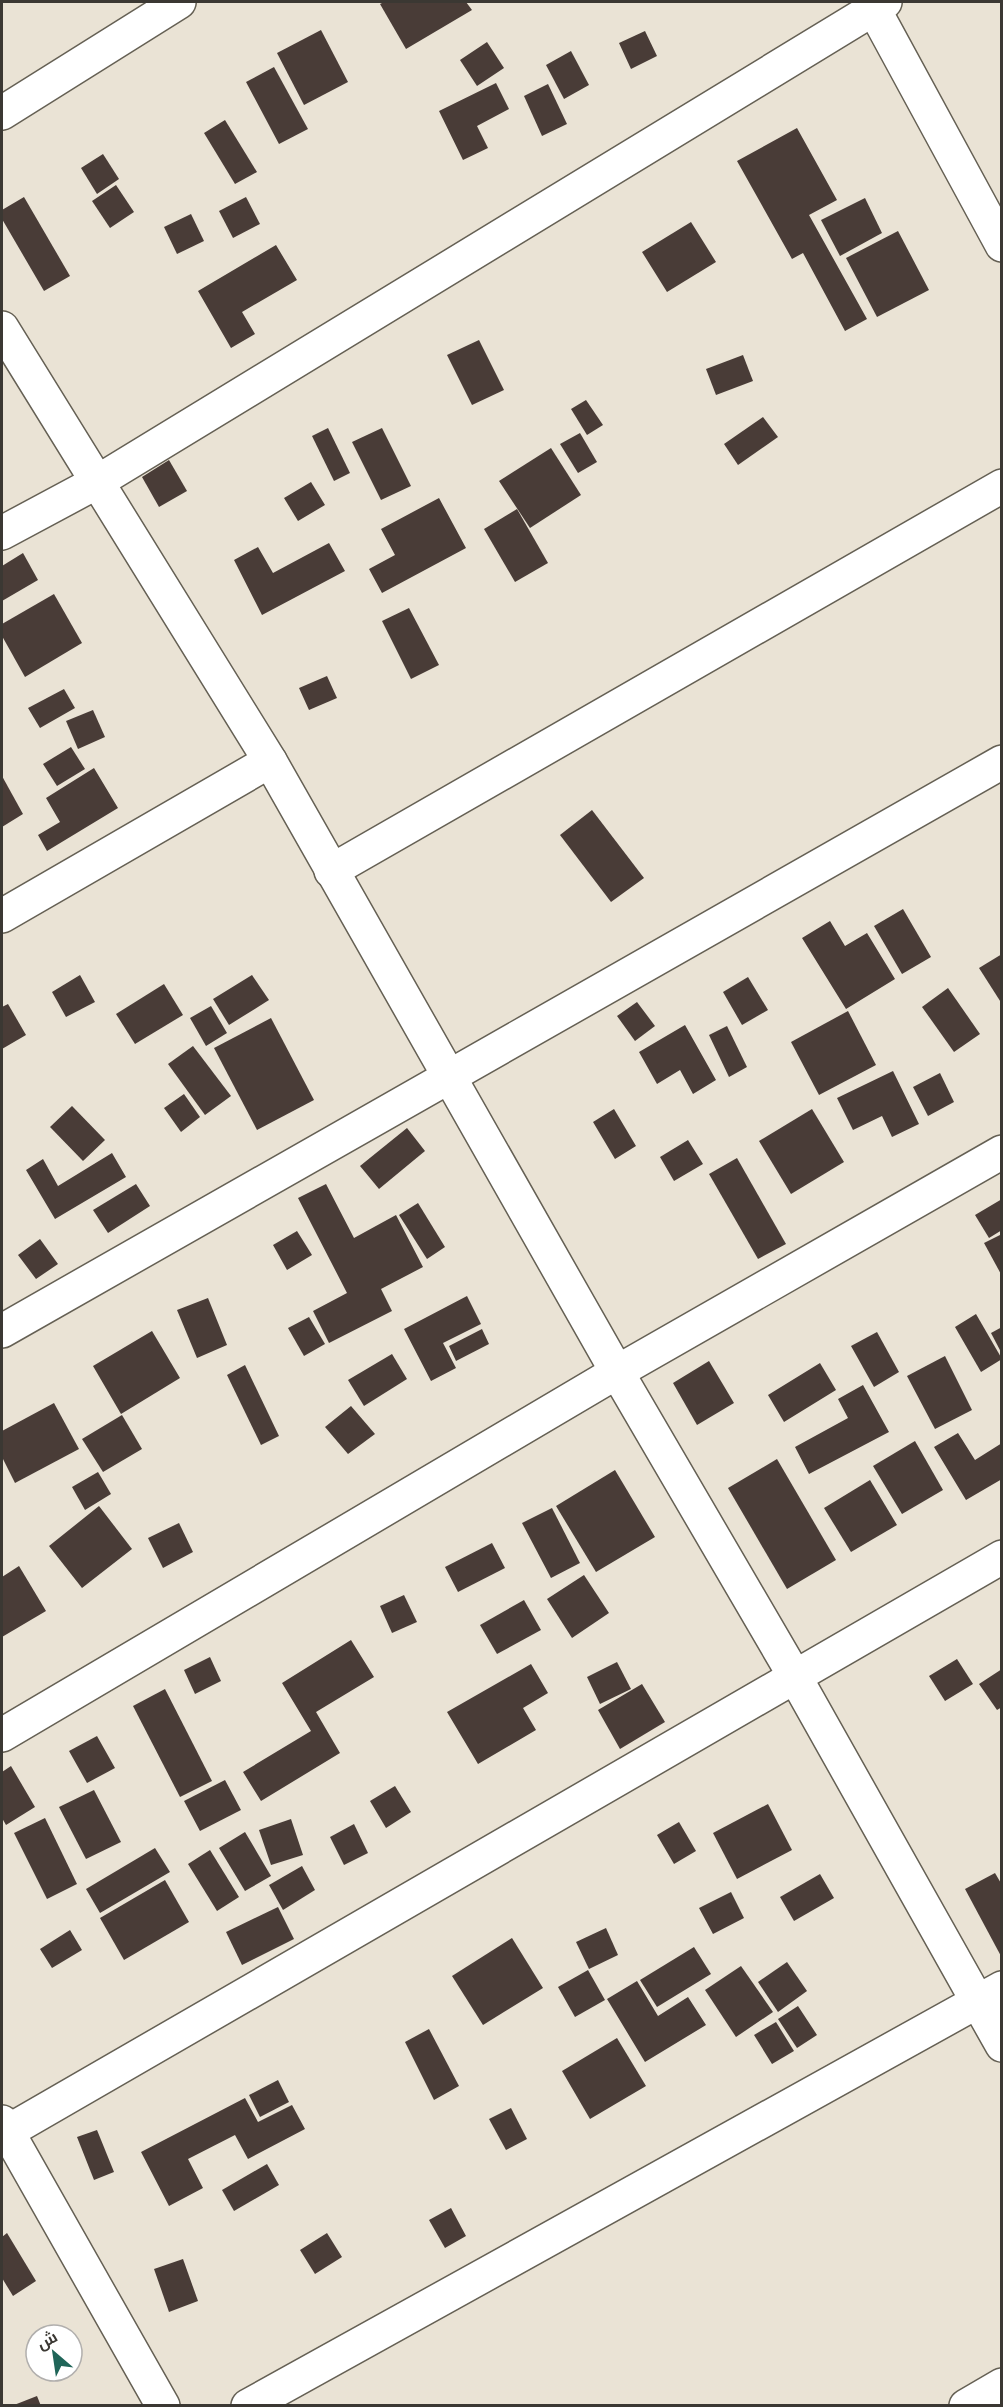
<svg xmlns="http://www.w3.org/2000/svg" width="1003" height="2407" font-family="'Golos Text',Cairo,sans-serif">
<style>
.building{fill:#493c37}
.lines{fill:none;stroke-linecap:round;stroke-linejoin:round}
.minor-casing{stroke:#656054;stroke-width:36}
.minor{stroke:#fff;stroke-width:33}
</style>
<rect width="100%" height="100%" fill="#eae3d5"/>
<g class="building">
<path d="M 384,2 L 466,2 L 472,10 L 406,49 L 380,4 Z"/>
<path d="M 321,30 L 348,82 L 304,105 L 277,53 Z"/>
<path d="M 645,31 L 657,56 L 631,69 L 619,43 Z"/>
<path d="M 487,42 L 504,68 L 477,86 L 460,60 Z"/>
<path d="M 571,51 L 589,85 L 564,99 L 546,65 Z"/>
<path d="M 274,67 L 308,129 L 279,144 L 246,82 Z"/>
<path d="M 496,83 L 509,109 L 477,126 L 488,148 L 463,160 L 439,111 Z"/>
<path d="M 548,84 L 567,124 L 542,136 L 524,96 Z"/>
<path d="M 225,120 L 257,172 L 235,184 L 204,133 Z"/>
<path d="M 797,128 L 837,200 L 809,215 L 867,319 L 845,331 L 803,253 L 792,259 L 737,161 Z"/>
<path d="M 103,154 L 119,179 L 97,194 L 81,168 Z"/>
<path d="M 116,185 L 134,212 L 110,228 L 92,201 Z"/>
<path d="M 24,197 L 70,276 L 44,291 L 2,219 L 2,210 Z"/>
<path d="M 246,197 L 260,224 L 233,238 L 219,211 Z"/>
<path d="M 865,198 L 882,233 L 840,256 L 821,220 Z"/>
<path d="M 191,214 L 204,241 L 177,254 L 164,227 Z"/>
<path d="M 691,222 L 716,262 L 667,292 L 642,252 Z"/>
<path d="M 898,231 L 929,290 L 877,317 L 846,258 Z"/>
<path d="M 276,245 L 297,280 L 242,312 L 255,334 L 231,348 L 198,291 Z"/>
<path d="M 479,340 L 504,390 L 472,405 L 447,355 Z"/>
<path d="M 743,355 L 753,381 L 716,395 L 706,369 Z"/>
<path d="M 586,400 L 603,425 L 587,435 L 571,409 Z"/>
<path d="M 763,417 L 778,437 L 738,465 L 724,444 Z"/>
<path d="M 328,428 L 350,473 L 334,481 L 312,436 Z"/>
<path d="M 382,428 L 411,486 L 381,500 L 352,442 Z"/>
<path d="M 580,433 L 597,462 L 578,473 L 560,444 Z"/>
<path d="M 551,448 L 581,495 L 530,528 L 499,481 Z"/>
<path d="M 169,460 L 187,491 L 159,507 L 142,477 Z"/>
<path d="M 311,482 L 325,505 L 298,521 L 284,498 Z"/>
<path d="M 439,498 L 466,548 L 382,593 L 369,569 L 395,555 L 381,529 Z"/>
<path d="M 517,509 L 548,563 L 515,582 L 484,529 Z"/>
<path d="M 329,543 L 345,571 L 262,615 L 234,560 L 258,547 L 273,573 Z"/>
<path d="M 23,553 L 38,580 L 2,601 L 2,566 Z"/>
<path d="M 54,594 L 82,643 L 25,677 L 2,636 L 2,624 Z"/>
<path d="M 409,608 L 439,665 L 411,679 L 382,621 Z"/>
<path d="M 327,676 L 337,698 L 309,710 L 299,688 Z"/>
<path d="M 64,689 L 75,708 L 40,728 L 28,708 Z"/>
<path d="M 93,710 L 105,737 L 78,749 L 66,721 Z"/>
<path d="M 71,747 L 85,769 L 57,786 L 43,764 Z"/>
<path d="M 94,768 L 118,808 L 47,851 L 38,835 L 60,822 L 46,798 Z"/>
<path d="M 2,776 L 23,814 L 2,827 Z"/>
<path d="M 592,810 L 644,878 L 611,902 L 560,835 Z"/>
<path d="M 903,909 L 931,957 L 902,974 L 874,926 Z"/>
<path d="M 830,921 L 845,946 L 867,933 L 895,979 L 846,1009 L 802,938 Z"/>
<path d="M 1002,954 L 1002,1004 L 979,968 Z"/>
<path d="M 80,975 L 95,1002 L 66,1017 L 52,992 Z"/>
<path d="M 252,975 L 269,1000 L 229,1025 L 213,999 Z"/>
<path d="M 748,977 L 768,1010 L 742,1025 L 723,992 Z"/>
<path d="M 164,984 L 183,1015 L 135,1044 L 116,1014 Z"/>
<path d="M 948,988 L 980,1034 L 954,1052 L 922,1007 Z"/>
<path d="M 637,1002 L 655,1026 L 635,1041 L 617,1016 Z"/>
<path d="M 8,1004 L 26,1035 L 2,1049 L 2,1007 Z"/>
<path d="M 211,1006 L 227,1033 L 206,1046 L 190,1018 Z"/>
<path d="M 848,1011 L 876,1065 L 819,1095 L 791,1042 Z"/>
<path d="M 271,1018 L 314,1100 L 257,1130 L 214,1048 Z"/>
<path d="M 685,1025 L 716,1080 L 693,1094 L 680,1070 L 657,1084 L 639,1052 Z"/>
<path d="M 727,1026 L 747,1067 L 729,1077 L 709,1035 Z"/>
<path d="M 193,1046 L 231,1096 L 205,1115 L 168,1064 Z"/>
<path d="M 893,1071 L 919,1124 L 892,1137 L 882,1116 L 853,1130 L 837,1098 Z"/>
<path d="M 940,1073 L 954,1102 L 928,1116 L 913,1087 Z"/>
<path d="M 184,1094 L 200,1117 L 181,1132 L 164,1108 Z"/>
<path d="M 72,1106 L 105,1140 L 83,1161 L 50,1127 Z"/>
<path d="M 614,1109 L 636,1146 L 615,1159 L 593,1122 Z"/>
<path d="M 812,1109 L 844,1162 L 791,1194 L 759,1141 Z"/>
<path d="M 407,1128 L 425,1151 L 379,1189 L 360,1166 Z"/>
<path d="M 688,1140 L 703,1164 L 674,1181 L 660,1157 Z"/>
<path d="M 112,1153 L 126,1177 L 55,1219 L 26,1170 L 43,1159 L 58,1186 Z"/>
<path d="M 737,1158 L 786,1244 L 758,1259 L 709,1174 Z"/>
<path d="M 136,1184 L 150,1206 L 108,1233 L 93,1210 Z"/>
<path d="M 326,1184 L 354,1238 L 396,1215 L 423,1267 L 381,1289 L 392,1311 L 329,1343 L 313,1311 L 347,1293 L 298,1198 Z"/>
<path d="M 1002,1199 L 1002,1230 L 989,1238 L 975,1215 Z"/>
<path d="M 418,1203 L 445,1247 L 427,1259 L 399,1215 Z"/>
<path d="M 297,1231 L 312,1255 L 287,1270 L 273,1245 Z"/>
<path d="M 1002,1234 L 1002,1276 L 984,1243 Z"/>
<path d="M 40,1239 L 58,1264 L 36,1279 L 18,1255 Z"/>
<path d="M 467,1296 L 481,1324 L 443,1343 L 456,1368 L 431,1381 L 404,1329 Z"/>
<path d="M 208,1298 L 227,1345 L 197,1358 L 177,1310 Z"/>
<path d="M 976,1314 L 1002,1359 L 981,1372 L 955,1327 Z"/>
<path d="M 309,1317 L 325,1344 L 304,1356 L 288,1328 Z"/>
<path d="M 1002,1327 L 1002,1354 L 991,1333 Z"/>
<path d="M 482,1329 L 489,1344 L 456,1361 L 449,1346 Z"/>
<path d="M 152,1331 L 180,1378 L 121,1414 L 93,1366 Z"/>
<path d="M 877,1332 L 899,1372 L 874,1387 L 851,1346 Z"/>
<path d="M 392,1354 L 407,1379 L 364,1406 L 348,1380 Z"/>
<path d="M 945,1356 L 972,1410 L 935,1429 L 907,1376 Z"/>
<path d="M 709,1361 L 734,1403 L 697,1425 L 673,1383 Z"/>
<path d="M 820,1363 L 836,1390 L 784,1422 L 768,1395 Z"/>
<path d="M 245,1365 L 279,1436 L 261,1445 L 227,1375 Z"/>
<path d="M 863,1385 L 889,1432 L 809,1474 L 795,1447 L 848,1418 L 838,1399 Z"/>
<path d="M 54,1403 L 79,1449 L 15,1483 L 2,1457 L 2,1431 Z"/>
<path d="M 351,1406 L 375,1434 L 348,1454 L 325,1427 Z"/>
<path d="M 122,1415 L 142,1449 L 103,1472 L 82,1439 Z"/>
<path d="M 958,1433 L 975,1460 L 1002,1443 L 1002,1479 L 966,1500 L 934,1447 Z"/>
<path d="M 915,1441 L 943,1490 L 902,1514 L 873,1466 Z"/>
<path d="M 777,1459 L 836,1560 L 787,1589 L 728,1488 Z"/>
<path d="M 615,1470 L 655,1537 L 596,1572 L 556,1506 Z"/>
<path d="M 98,1472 L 111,1494 L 85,1510 L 72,1487 Z"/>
<path d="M 870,1480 L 897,1525 L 851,1552 L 824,1508 Z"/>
<path d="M 99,1506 L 132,1549 L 82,1588 L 49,1546 Z"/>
<path d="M 552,1508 L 580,1563 L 551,1578 L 522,1523 Z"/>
<path d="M 179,1523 L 193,1552 L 163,1568 L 148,1538 Z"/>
<path d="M 492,1543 L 505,1568 L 458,1592 L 445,1567 Z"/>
<path d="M 19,1566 L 46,1611 L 2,1637 L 2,1577 Z"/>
<path d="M 584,1575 L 609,1613 L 572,1638 L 547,1599 Z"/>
<path d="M 404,1595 L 417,1622 L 392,1633 L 380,1606 Z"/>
<path d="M 524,1600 L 541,1630 L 497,1654 L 480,1625 Z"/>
<path d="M 351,1640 L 374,1677 L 316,1712 L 340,1753 L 261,1801 L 243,1772 L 311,1731 L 282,1683 Z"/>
<path d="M 210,1657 L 221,1681 L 195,1694 L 184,1670 Z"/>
<path d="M 957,1659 L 973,1684 L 945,1701 L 929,1676 Z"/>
<path d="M 617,1662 L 631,1689 L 600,1704 L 587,1677 Z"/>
<path d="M 531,1664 L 548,1693 L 523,1708 L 536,1730 L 478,1764 L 447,1712 Z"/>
<path d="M 1002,1669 L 1002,1707 L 997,1710 L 979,1684 Z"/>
<path d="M 642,1684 L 665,1722 L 620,1749 L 598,1710 Z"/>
<path d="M 165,1689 L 212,1781 L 180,1797 L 133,1706 Z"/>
<path d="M 97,1736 L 115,1768 L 87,1783 L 69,1751 Z"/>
<path d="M 11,1766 L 35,1807 L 6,1825 L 2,1818 L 2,1772 Z"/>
<path d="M 225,1780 L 241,1810 L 200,1831 L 184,1801 Z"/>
<path d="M 395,1786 L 411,1812 L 386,1828 L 370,1801 Z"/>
<path d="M 94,1790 L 121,1842 L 86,1859 L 59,1807 Z"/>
<path d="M 768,1804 L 792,1850 L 737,1879 L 713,1833 Z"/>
<path d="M 45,1818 L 77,1884 L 47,1899 L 14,1833 Z"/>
<path d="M 291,1819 L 303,1855 L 271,1865 L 259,1830 Z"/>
<path d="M 679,1822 L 696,1851 L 674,1864 L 657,1835 Z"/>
<path d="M 354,1824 L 368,1853 L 344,1865 L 330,1837 Z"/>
<path d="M 245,1832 L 271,1876 L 245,1891 L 219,1848 Z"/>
<path d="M 155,1848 L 170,1872 L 100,1913 L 86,1889 Z"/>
<path d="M 210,1850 L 239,1897 L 217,1911 L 188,1864 Z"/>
<path d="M 302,1866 L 315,1890 L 283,1910 L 269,1885 Z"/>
<path d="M 995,1873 L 1002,1885 L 1002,1958 L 965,1889 Z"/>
<path d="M 820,1874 L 834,1898 L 794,1921 L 780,1897 Z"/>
<path d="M 165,1880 L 189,1922 L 124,1960 L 100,1918 Z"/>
<path d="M 731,1892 L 744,1918 L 713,1934 L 699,1908 Z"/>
<path d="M 278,1907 L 294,1939 L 242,1965 L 226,1932 Z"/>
<path d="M 606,1928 L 618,1955 L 589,1969 L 576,1942 Z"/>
<path d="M 70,1930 L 82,1950 L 52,1968 L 40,1949 Z"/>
<path d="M 512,1938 L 543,1988 L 483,2025 L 452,1976 Z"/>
<path d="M 694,1947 L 711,1974 L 657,2007 L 640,1980 Z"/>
<path d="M 787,1962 L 807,1991 L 778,2012 L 758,1982 Z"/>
<path d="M 741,1966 L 773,2012 L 736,2037 L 705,1990 Z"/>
<path d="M 588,1970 L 605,2000 L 575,2017 L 558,1987 Z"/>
<path d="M 637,1981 L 658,2016 L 688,1997 L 706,2025 L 645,2062 L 607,1999 Z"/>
<path d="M 798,2006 L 817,2035 L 797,2048 L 778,2019 Z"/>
<path d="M 776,2022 L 794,2051 L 772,2064 L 754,2035 Z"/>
<path d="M 429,2029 L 459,2086 L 434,2100 L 405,2042 Z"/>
<path d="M 617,2038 L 646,2086 L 590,2119 L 562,2071 Z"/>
<path d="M 278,2080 L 289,2102 L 260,2117 L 249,2095 Z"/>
<path d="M 245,2098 L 258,2122 L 292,2105 L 305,2129 L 248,2159 L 235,2135 L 188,2159 L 203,2188 L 169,2206 L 141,2152 Z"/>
<path d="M 511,2108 L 527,2139 L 506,2150 L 489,2119 Z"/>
<path d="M 97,2130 L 114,2172 L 94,2180 L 77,2137 Z"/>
<path d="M 267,2164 L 279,2185 L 234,2211 L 222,2190 Z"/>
<path d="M 451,2208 L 466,2236 L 445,2248 L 429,2220 Z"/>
<path d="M 7,2233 L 36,2281 L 13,2296 L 2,2278 L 2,2237 Z"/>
<path d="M 327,2233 L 342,2257 L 315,2274 L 300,2250 Z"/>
<path d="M 183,2259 L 198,2301 L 169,2312 L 154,2269 Z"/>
<path d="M 37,2396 L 41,2406 L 14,2406 L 14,2405 Z"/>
</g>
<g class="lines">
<g class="minor-casing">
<g id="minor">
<path d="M 870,2 L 1002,245"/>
<path d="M 2,113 L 179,2"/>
<path d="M 2,328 L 270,761 L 617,1372 L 794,1675 L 1002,2045"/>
<path d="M 2,533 L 97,482 L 885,2"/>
<path d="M 331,871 L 1002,486"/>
<path d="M 2,916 L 270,761"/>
<path d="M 2,1331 L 1002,762"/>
<path d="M 2,1735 L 617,1372 L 1002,1152"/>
<path d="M 2,2122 L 163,2406"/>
<path d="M 2,2135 L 1002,1557"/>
<path d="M 248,2406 L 1002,1988"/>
<path d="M 966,2406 L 1002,2385"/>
</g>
</g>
<use href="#minor" class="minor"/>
</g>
<rect width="1003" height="2407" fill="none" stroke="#3b3833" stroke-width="6"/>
<g transform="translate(54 2353) rotate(331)"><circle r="28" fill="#ffffff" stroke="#b1afad" stroke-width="1.5"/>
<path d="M0-4.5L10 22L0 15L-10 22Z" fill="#1f6558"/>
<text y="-9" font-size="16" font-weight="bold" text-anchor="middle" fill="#3b3833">ش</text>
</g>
</svg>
